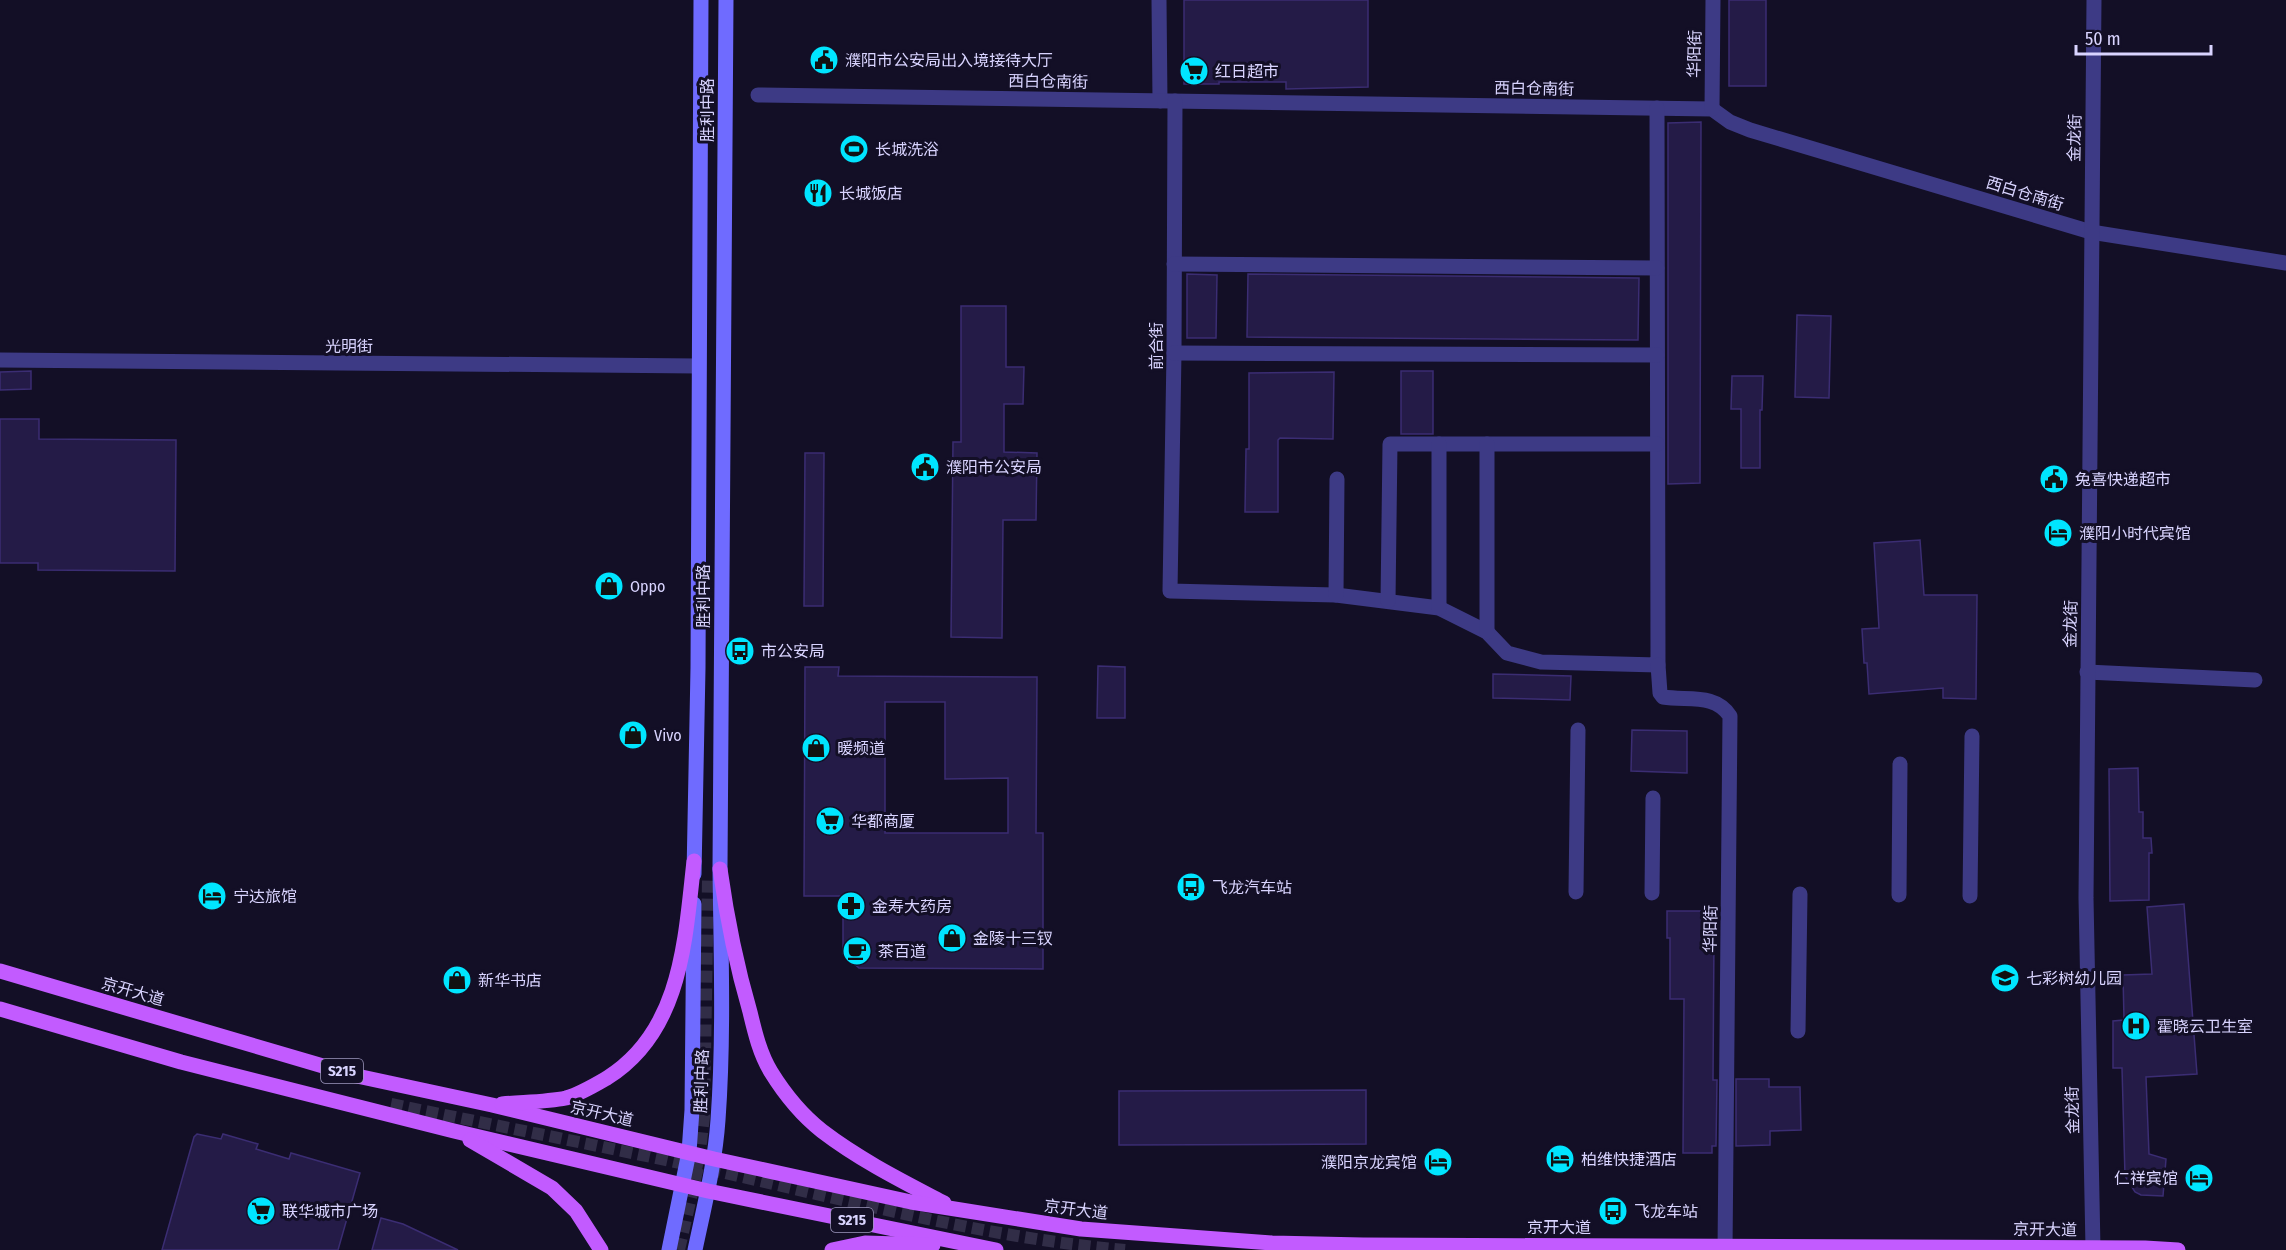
<svg xmlns="http://www.w3.org/2000/svg" width="2286" height="1250" font-family="'Fira Sans Condensed','Noto Sans SC',sans-serif">
<style>
.building{fill:#241b47;stroke:#3b2d73;stroke-width:1.5;fill-rule:evenodd}
.lines{fill:none;stroke-linecap:round;stroke-linejoin:round}
.pedestrian-tunnel{stroke:#312d47;stroke-width:12;stroke-dasharray:12 6;stroke-linecap:butt}
.minor{stroke:#3d3a85;stroke-width:15}
.secondary{stroke:#6f6bff;stroke-width:15}
.primary{stroke:#c25bff;stroke-width:15}
.labels{text-anchor:middle;stroke-width:6;stroke-linejoin:round;paint-order:stroke}
.shield{fill:#130f26;stroke:#9e99be;stroke-width:1.5}
.shield-label{font-size:15px;font-weight:bold;fill:#d9d4ff}
.street-label{font-size:16px;fill:#d9d4ff;stroke:#130f26}
.poi-label{font-size:16px;fill:#d9d4ff;stroke:#130f26;text-anchor:start}
</style>
<rect width="100%" height="100%" fill="#130f26"/>
<g class="building">
<path d="M 1184,0 L 1368,0 L 1368,87 L 1286,89 L 1286,82 L 1219,82 L 1219,84 L 1184,84 Z"/>
<rect x="1729" y="0" width="37" height="86"/>
<path d="M 1701,122 L 1700,483 L 1668,484 L 1668,123 Z"/>
<path d="M 1187,274 L 1217,275 L 1216,338 L 1187,338 Z"/>
<path d="M 1248,274 L 1639,278 L 1638,340 L 1247,337 Z"/>
<path d="M 961,306 L 1006,306 L 1006,367 L 1024,367 L 1023,404 L 1004,404 L 1004,452 L 1037,453 L 1036,520 L 1003,520 L 1002,638 L 951,637 L 953,442 L 961,442 Z"/>
<path d="M 1797,315 L 1831,316 L 1829,398 L 1795,397 Z"/>
<path d="M 31,371 L 31,389 L 0,390 L 0,372 Z"/>
<rect x="1401" y="371" width="32" height="63"/>
<path d="M 1334,372 L 1333,439 L 1280,438 L 1278,440 L 1278,512 L 1245,512 L 1246,449 L 1249,449 L 1249,373 Z"/>
<path d="M 1732,376 L 1763,376 L 1762,410 L 1760,410 L 1760,468 L 1741,468 L 1741,409 L 1731,409 Z"/>
<path d="M 0,419 L 39,419 L 39,439 L 176,440 L 175,571 L 38,570 L 38,563 L 0,563 Z"/>
<path d="M 805,453 L 824,453 L 823,606 L 804,606 Z"/>
<path d="M 1920,540 L 1924,595 L 1977,595 L 1976,699 L 1943,698 L 1943,688 L 1869,694 L 1867,663 L 1864,663 L 1862,629 L 1879,628 L 1874,543 Z"/>
<path d="M 1098,666 L 1125,667 L 1125,718 L 1097,718 Z"/>
<path d="M 805,667 L 839,667 L 838,676 L 1037,677 L 1036,833 L 1043,833 L 1043,969 L 859,968 L 843,954 L 843,896 L 804,896 ZM 885,702 L 945,702 L 945,779 L 1008,778 L 1008,833 L 885,833 Z"/>
<path d="M 1493,674 L 1571,676 L 1570,700 L 1493,698 Z"/>
<path d="M 1632,730 L 1687,731 L 1687,773 L 1631,771 Z"/>
<path d="M 2138,768 L 2139,812 L 2143,812 L 2143,838 L 2151,838 L 2152,853 L 2149,853 L 2149,900 L 2110,901 L 2109,769 Z"/>
<path d="M 2184,904 L 2197,1074 L 2146,1077 L 2149,1154 L 2166,1159 L 2163,1196 L 2141,1195 L 2135,1192 L 2125,1176 L 2122,1068 L 2113,1068 L 2113,1021 L 2124,1020 L 2123,975 L 2152,974 L 2147,907 Z"/>
<path d="M 1667,911 L 1710,911 L 1710,938 L 1714,938 L 1713,1080 L 1717,1080 L 1716,1146 L 1712,1146 L 1712,1153 L 1683,1153 L 1684,999 L 1670,999 L 1670,938 L 1667,938 Z"/>
<path d="M 1736,1079 L 1769,1079 L 1769,1087 L 1800,1087 L 1801,1130 L 1770,1131 L 1770,1145 L 1736,1146 Z"/>
<path d="M 1366,1090 L 1366,1144 L 1119,1145 L 1119,1091 Z"/>
<path d="M 197,1134 L 221,1139 L 223,1134 L 258,1144 L 256,1149 L 289,1159 L 291,1153 L 360,1173 L 338,1250 L 162,1250 L 194,1137 Z"/>
<path d="M 381,1218 L 403,1224 L 458,1250 L 372,1250 Z"/>
</g>
<g class="lines">
<g class="pedestrian-tunnel">
<path d="M 391,1104 C 493,1125 596,1145 698,1167 C 840,1198 980,1237 1125,1250"/>
<path d="M 679,1250 L 698,1167 L 704,1117 L 708,879"/>
</g>
<g class="minor">
<path d="M 1159,0 L 1160,101"/>
<path d="M 758,95 L 1712,109 L 1730,122 L 1750,130 L 2091,232 L 2286,263"/>
<path d="M 1175,101 L 1174,353 L 1170,591 L 1336,595 L 1439,608 L 1487,632 L 1507,653 L 1541,662 L 1658,665 L 1657,108"/>
<path d="M 1712,109 L 1713,0"/>
<path d="M 1174,264 L 1657,268"/>
<path d="M 1174,353 L 1657,355"/>
<path d="M 0,360 L 698,366"/>
<path d="M 1336,595 L 1337,479"/>
<path d="M 1388,601 L 1390,444 L 1657,444"/>
<path d="M 1439,608 L 1439,444"/>
<path d="M 1487,632 L 1487,444"/>
<path d="M 1658,665 L 1660,693 L 1663,697 C 1688,701 1715,693 1730,716 L 1725,1250"/>
<path d="M 2087,672 L 2255,680"/>
<path d="M 1576,892 L 1578,730"/>
<path d="M 1652,893 L 1653,798"/>
<path d="M 1899,895 L 1900,764"/>
<path d="M 1970,896 L 1972,736"/>
<path d="M 1798,1031 L 1800,894"/>
<path d="M 2093,1248 L 2086,898 L 2094,0"/>
</g>
<g class="secondary">
<path d="M 694,874 L 698,668 L 701,0"/>
<path d="M 669,1250 L 689,1152 L 692,1110 L 694,904"/>
<path d="M 695,1250 C 704,1207 715,1164 718,1120 C 724,1037 721,953 720,869 L 726,0"/>
</g>
<g class="primary">
<path d="M 720,869 C 727,919 736,964 750,1012 C 755,1033 760,1054 771,1072 C 784,1093 803,1116 822,1131 C 860,1160 902,1181 944,1203"/>
<path d="M 0,971 L 357,1076 L 492,1105 L 714,1159 L 911,1202 L 1081,1229 L 1272,1243 L 1363,1245 L 2145,1248 L 2178,1250"/>
<path d="M 0,1009 L 181,1062 L 454,1131 L 708,1191 L 996,1250"/>
<path d="M 502,1104 C 523,1102 546,1102 566,1098 C 580,1094 595,1085 607,1078 C 682,1031 685,940 694,861"/>
<path d="M 470,1140 L 552,1188 L 576,1211 L 601,1250"/>
<path d="M 832,1250 L 865,1243 L 933,1245"/>
</g>
</g>
<defs>
<g id="civic-disc" transform="scale(1.5)"><circle r="9.5" fill="#00e5ff" stroke="#130f26"/><path d="M-.6-6.5H3V-4.5H.6V-3L4-1V1h2V6H-6V1h2V-1L-.6-3ZM-1.2 2.5V6h2.4V2.5Z" fill="#111"/></g>
<g id="supermarket-disc" transform="scale(1.5)"><circle r="9.5" fill="#00e5ff" stroke="#130f26"/><path d="M-6-5.5h2.5l.6 2H6L4.5 2H-2.5L-4.4-4H-6ZM-1.5 3.2a1.3 1.3 0 1 0 .1 0ZM3 3.2a1.3 1.3 0 1 0 .1 0Z" fill="#111"/></g>
<g id="stadium-disc" transform="scale(1.5)"><circle r="9.5" fill="#00e5ff" stroke="#130f26"/><path d="M0-5a6.5 5 0 1 0 0 10a6.5 5 0 1 0 0-10ZM-3.5-1.8h7v3.6h-7Z" fill="#111"/></g>
<g id="restaurant-disc" transform="scale(1.5)"><circle r="9.5" fill="#00e5ff" stroke="#130f26"/><path d="M-5-6h1v4h1v-4h1v4h1v-4h1v5L-1.5 .5V6h-2V.5L-5-1ZM5-6V6H3V1.5H1.5Q1.5-4 5-6Z" fill="#111"/></g>
<g id="hotel-disc" transform="scale(1.5)"><circle r="9.5" fill="#00e5ff" stroke="#130f26"/><path d="M-6-4.5h1.5V1H6V5H4.5V3h-9V5H-6ZM-4 0a1.8 1.8 0 1 1 3.6 0ZM.5 0V-2.5h3Q6-2.5 6 0Z" fill="#111"/></g>
<g id="shop-disc" transform="scale(1.5)"><circle r="9.5" fill="#00e5ff" stroke="#130f26"/><path d="M-5-2.5h2.3a2.7 3.5 0 0 1 5.4 0H5L5.5 6h-11ZM-1.5-2.5h3a1.5 2.3 0 0 0-3 0Z" fill="#111"/></g>
<g id="bus-disc" transform="scale(1.5)"><circle r="9.5" fill="#00e5ff" stroke="#130f26"/><path d="M-5-6H5V4H4V6H2V4H-2V6H-4V4H-5ZM-3.5-4V0h7V-4ZM-3.5 1.2v1.5H-2V1.2ZM2 1.2v1.5H3.5V1.2Z" fill="#111"/></g>
<g id="pharmacy-disc" transform="scale(1.5)"><circle r="9.5" fill="#00e5ff" stroke="#130f26"/><path d="M-2-6h4v4h4v4h-4v4h-4v-4h-4v-4h4Z" fill="#111"/></g>
<g id="cafe-disc" transform="scale(1.5)"><circle r="9.5" fill="#00e5ff" stroke="#130f26"/><path d="M-5.5-4.5H6V0H3Q3 3.5 0 3.5H-2.5Q-5.5 3.5-5.5 0ZM3-3.2v2h1.7v-2ZM-6 4.5H4V6H-6Z" fill="#111"/></g>
<g id="school-disc" transform="scale(1.5)"><circle r="9.5" fill="#00e5ff" stroke="#130f26"/><path d="M0-5L7-2L0 1L-7-2ZM-4 1L0 2.5L4 1V4Q0 6-4 4Z" fill="#111"/></g>
<g id="hospital-disc" transform="scale(1.5)"><circle r="9.5" fill="#00e5ff" stroke="#130f26"/><path d="M-5-5h3v3.5h4V-5h3V5h-3V1.5h-4V5h-3Z" fill="#111"/></g>
</defs>
<g fill-rule="evenodd">
<use href="#civic-disc" x="824" y="60"/>
<use href="#supermarket-disc" x="1194" y="71"/>
<use href="#stadium-disc" x="854" y="149"/>
<use href="#restaurant-disc" x="818" y="193"/>
<use href="#civic-disc" x="925" y="467"/>
<use href="#civic-disc" x="2054" y="479"/>
<use href="#hotel-disc" x="2058" y="533"/>
<use href="#shop-disc" x="609" y="586"/>
<use href="#bus-disc" x="740" y="651"/>
<use href="#shop-disc" x="633" y="735"/>
<use href="#shop-disc" x="816" y="748"/>
<use href="#supermarket-disc" x="830" y="821"/>
<use href="#bus-disc" x="1191" y="887"/>
<use href="#hotel-disc" x="212" y="896"/>
<use href="#pharmacy-disc" x="851" y="906"/>
<use href="#shop-disc" x="952" y="938"/>
<use href="#cafe-disc" x="857" y="951"/>
<use href="#school-disc" x="2005" y="978"/>
<use href="#shop-disc" x="457" y="980"/>
<use href="#hospital-disc" x="2136" y="1026"/>
<use href="#hotel-disc" x="1560" y="1159"/>
<use href="#hotel-disc" x="1438" y="1162"/>
<use href="#hotel-disc" x="2199" y="1178"/>
<use href="#supermarket-disc" x="261" y="1211"/>
<use href="#bus-disc" x="1613" y="1211"/>
</g>
<g class="labels">
<g class="shield">
<rect x="321" y="1059" width="42" height="24" rx="4.5"/>
<rect x="831" y="1208" width="42" height="24" rx="4.5"/>
</g>
<g class="shield-label">
<text x="342" y="1076">S215</text>
<text x="852" y="1225">S215</text>
</g>
<g class="street-label">
<text transform="translate(1694 54) rotate(-89)" y="6">华阳街</text>
<text transform="translate(1048 81) rotate(1)" y="6">西白仓南街</text>
<text transform="translate(1534 88) rotate(1)" y="6">西白仓南街</text>
<text transform="translate(707 110) rotate(-90)" y="6">胜利中路</text>
<text transform="translate(2074 138) rotate(-89)" y="6">金龙街</text>
<text transform="translate(2025 193) rotate(17)" y="6">西白仓南街</text>
<text x="349" y="352">光明街</text>
<text transform="translate(1156 346) rotate(-90)" y="6">前合街</text>
<text transform="translate(703 596) rotate(-90)" y="6">胜利中路</text>
<text transform="translate(2070 624) rotate(-89)" y="6">金龙街</text>
<text transform="translate(1710 929) rotate(-89)" y="6">华阳街</text>
<text transform="translate(133 991) rotate(16)" y="6">京开大道</text>
<text transform="translate(701 1081) rotate(-88)" y="6">胜利中路</text>
<text transform="translate(2072 1110) rotate(-91)" y="6">金龙街</text>
<text transform="translate(602 1113) rotate(13)" y="6">京开大道</text>
<text transform="translate(1076 1209) rotate(7)" y="6">京开大道</text>
<text x="1559" y="1233">京开大道</text>
<text transform="translate(2045 1229) rotate(1)" y="6">京开大道</text>
</g>
<g class="poi-label">
<text x="845" y="66">濮阳市公安局出入境接待大厅</text>
<text x="1215" y="77">红日超市</text>
<text x="875" y="155">长城洗浴</text>
<text x="839" y="199">长城饭店</text>
<text x="946" y="473">濮阳市公安局</text>
<text x="2075" y="485">兔喜快递超市</text>
<text x="2079" y="539">濮阳小时代宾馆</text>
<text x="630" y="592">Oppo</text>
<text x="761" y="657">市公安局</text>
<text x="654" y="741">Vivo</text>
<text x="837" y="754">暖频道</text>
<text x="851" y="827">华都商厦</text>
<text x="1212" y="893">飞龙汽车站</text>
<text x="233" y="902">宁达旅馆</text>
<text x="872" y="912">金寿大药房</text>
<text x="973" y="944">金陵十三钗</text>
<text x="878" y="957">茶百道</text>
<text x="2026" y="984">七彩树幼儿园</text>
<text x="478" y="986">新华书店</text>
<text x="2157" y="1032">霍晓云卫生室</text>
<text x="1581" y="1165">柏维快捷酒店</text>
<text x="1417" y="1168" text-anchor="end">濮阳京龙宾馆</text>
<text x="2178" y="1184" text-anchor="end">仁祥宾馆</text>
<text x="282" y="1217">联华城市广场</text>
<text x="1634" y="1217">飞龙车站</text>
</g>
</g>
<path d="M2076 45v9h135v-9" fill="none" stroke="#d9d4ff" stroke-width="3"/>
<text x="2085" y="45" font-size="18" fill="#d9d4ff" stroke="#130f26" stroke-width="4.5" paint-order="stroke">50 m</text>
</svg>
